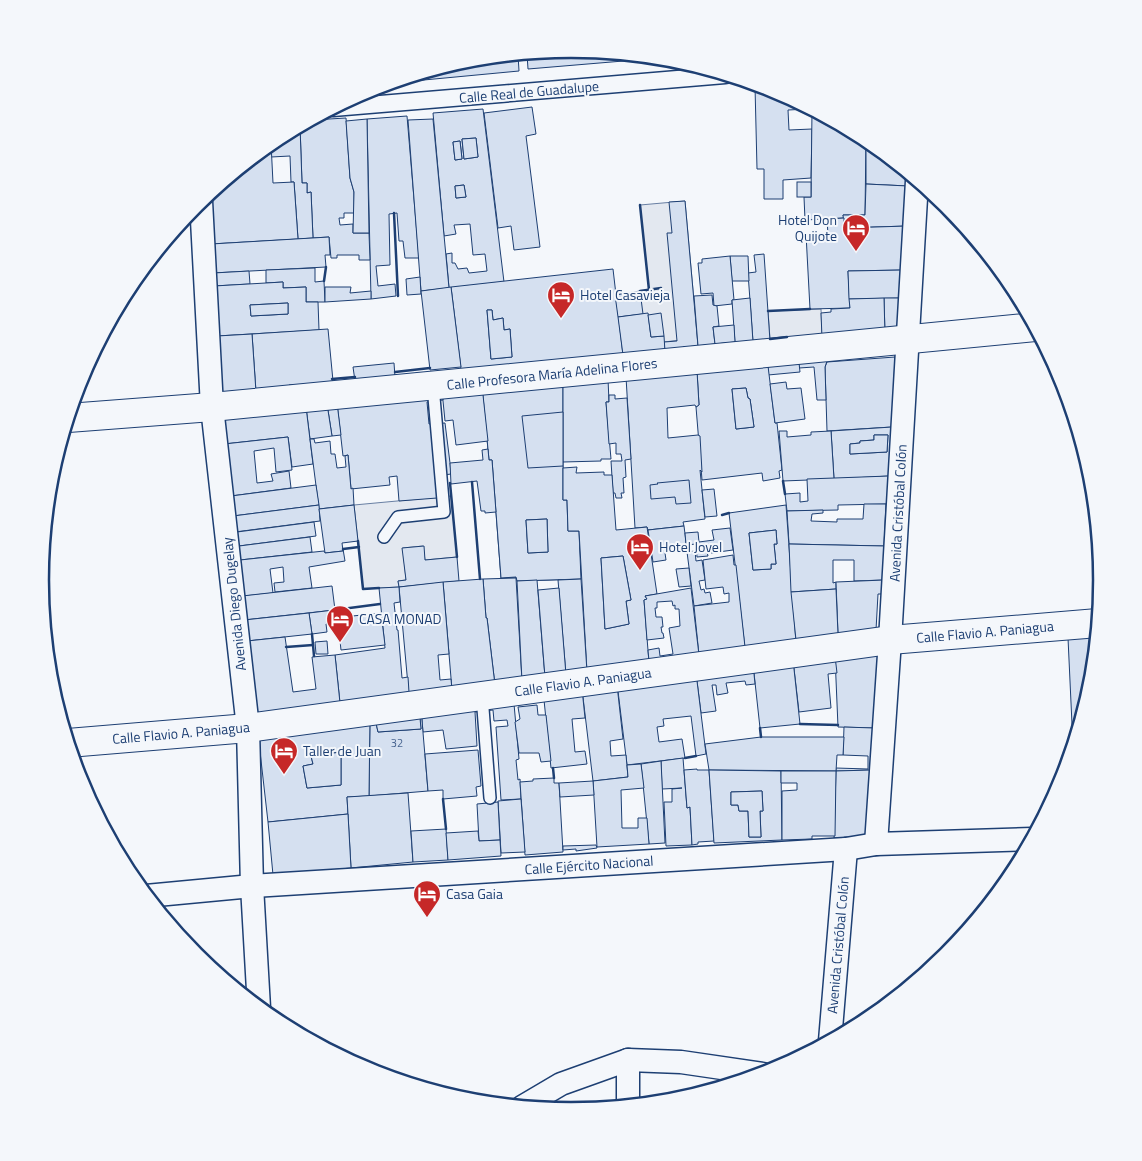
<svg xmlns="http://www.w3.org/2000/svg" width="1142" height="1161" font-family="'Titillium Web',sans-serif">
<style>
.parking{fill:#e3e8f0;stroke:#687fa3}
.building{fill:#d5e0f0;stroke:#1d3f73;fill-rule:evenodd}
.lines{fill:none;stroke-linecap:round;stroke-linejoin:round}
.service-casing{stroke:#1d3f73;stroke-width:14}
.pedestrian-casing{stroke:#1d3f73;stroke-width:19}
.minor-casing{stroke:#1d3f73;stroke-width:25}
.tertiary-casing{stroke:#1d3f73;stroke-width:30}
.service{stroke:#f4f7fb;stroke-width:11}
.pedestrian{stroke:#f4f7fb;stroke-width:16}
.minor{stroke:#f4f7fb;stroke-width:22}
.tertiary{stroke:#f4f7fb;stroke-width:28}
.wall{stroke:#1d3f73;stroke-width:2.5}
.labels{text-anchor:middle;stroke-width:4;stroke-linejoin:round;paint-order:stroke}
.number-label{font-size:11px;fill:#4b6792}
.street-label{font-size:14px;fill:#1d3f73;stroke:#f4f7fb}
.poi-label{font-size:14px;fill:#1d3f73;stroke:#f4f7fb;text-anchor:start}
.rim{fill:none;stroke:#1d3f73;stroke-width:2.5}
</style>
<rect width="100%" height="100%" fill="#f4f7fb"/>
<g class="parking">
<path d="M 685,201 L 698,346 L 683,347 L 681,340 L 664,342 L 618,317 L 615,295 L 649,290 L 640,205 Z"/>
<path d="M 821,309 L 822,336 L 770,339 L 768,311 Z"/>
<path d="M 451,496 L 457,557 L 425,560 L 423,546 L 403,548 L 406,580 L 398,581 L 399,587 L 363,589 L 354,505 Z"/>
</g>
<g class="building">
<path d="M 571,50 L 659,58 L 528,69 L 527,54 Z"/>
<path d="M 518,55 L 519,71 L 392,83 L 468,60 Z"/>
<path d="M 759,85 L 774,90 L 809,109 L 788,110 L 789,130 L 812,129 L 811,178 L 783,180 L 783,199 L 764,199 L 764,169 L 757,169 L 755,86 Z"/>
<path d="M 532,107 L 536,134 L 526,136 L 540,247 L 514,250 L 511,226 L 498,228 L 484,113 Z"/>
<path d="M 483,109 L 504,282 L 449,288 L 446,254 L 452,253 L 452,263 L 455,263 L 458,269 L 467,268 L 469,273 L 487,271 L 485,254 L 473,255 L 470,224 L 454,225 L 456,234 L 444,236 L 433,113 ZM 476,138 L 478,157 L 464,159 L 462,139 ZM 460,141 L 462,159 L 455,160 L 453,142 ZM 464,185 L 466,197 L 456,198 L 455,186 Z"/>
<path d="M 812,110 L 866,139 L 865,215 L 843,215 L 844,218 L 805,220 L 804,197 L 811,197 Z"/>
<path d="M 407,116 L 419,258 L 405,258 L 403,241 L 399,241 L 397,213 L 389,214 L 390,265 L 376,266 L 378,286 L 395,284 L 396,296 L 371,299 L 367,119 Z"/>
<path d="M 346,118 L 350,178 L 354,192 L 354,213 L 344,213 L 344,218 L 339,218 L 340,225 L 353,224 L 353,233 L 369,233 L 370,260 L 359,260 L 359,255 L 337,255 L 337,258 L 331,258 L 329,237 L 313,238 L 311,192 L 307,193 L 307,183 L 302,183 L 300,126 L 312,120 Z"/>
<path d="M 367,119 L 369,233 L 353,233 L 354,192 L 350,178 L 346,121 Z"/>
<path d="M 433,119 L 449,288 L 421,291 L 408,120 Z"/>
<path d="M 300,126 L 302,183 L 307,183 L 307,193 L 311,192 L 313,238 L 298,239 L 294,182 L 291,182 L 290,156 L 271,157 L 271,143 Z"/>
<path d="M 476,138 L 478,157 L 464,159 L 462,139 Z"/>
<path d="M 460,141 L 462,159 L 455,160 L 453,142 Z"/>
<path d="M 870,142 L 908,173 L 908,186 L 866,184 L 866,143 Z"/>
<path d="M 271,143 L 273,183 L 294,182 L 298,239 L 211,244 L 209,194 Z"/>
<rect x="797" y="182" width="14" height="15"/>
<path d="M 866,184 L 908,186 L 907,226 L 844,228 L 843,215 L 865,215 Z"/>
<path d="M 464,185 L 466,197 L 456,198 L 455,186 Z"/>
<path d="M 685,201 L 698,346 L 683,347 L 683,350 L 665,352 L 664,342 L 677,341 L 667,233 L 672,233 L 669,202 Z"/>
<path d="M 844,218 L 844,228 L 907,226 L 903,270 L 848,271 L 850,308 L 810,309 L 806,234 L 828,235 L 827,219 Z"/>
<path d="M 329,237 L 330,255 L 325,255 L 326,267 L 213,273 L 211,244 Z"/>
<path d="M 764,254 L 770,341 L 753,342 L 748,273 L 756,272 L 754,255 Z"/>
<path d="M 730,256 L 748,256 L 749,281 L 732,281 Z"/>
<path d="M 730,256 L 734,300 L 732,300 L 732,304 L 714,306 L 713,293 L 701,294 L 698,263 L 702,263 L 702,259 Z"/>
<path d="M 315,268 L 315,282 L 324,281 L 325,302 L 306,302 L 306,287 L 283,288 L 283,282 L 266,283 L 266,270 Z"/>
<path d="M 613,269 L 623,355 L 461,369 L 451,287 ZM 487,310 L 492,310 L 493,320 L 503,318 L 504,330 L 510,329 L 512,357 L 491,359 Z"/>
<path d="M 903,270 L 901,298 L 849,299 L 848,271 Z"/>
<path d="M 249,271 L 250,284 L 214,286 L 213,273 Z"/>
<path d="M 420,277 L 421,294 L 407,295 L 406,279 Z"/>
<path d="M 283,282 L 283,288 L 306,287 L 306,302 L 318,302 L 319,330 L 217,336 L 214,286 ZM 288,303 L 288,314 L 251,316 L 250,305 Z"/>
<path d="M 325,287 L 351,287 L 350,293 L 371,291 L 371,299 L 325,302 Z"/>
<path d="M 451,287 L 461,367 L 430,370 L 421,291 Z"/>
<path d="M 640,291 L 643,314 L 618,317 L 615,295 Z"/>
<path d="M 712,295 L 713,305 L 717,306 L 719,326 L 713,327 L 715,344 L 698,346 L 694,296 Z"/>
<path d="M 750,298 L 753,342 L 735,343 L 732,300 Z"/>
<path d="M 884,298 L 901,298 L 899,335 L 885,335 Z"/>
<path d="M 884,298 L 885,335 L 822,338 L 821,313 L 831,312 L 831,309 L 850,308 L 849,299 Z"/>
<path d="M 288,303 L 288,314 L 251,316 L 250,305 Z"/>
<path d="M 487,310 L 492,310 L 493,320 L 503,318 L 504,330 L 510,329 L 512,357 L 491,359 Z"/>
<path d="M 648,313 L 651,337 L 664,336 L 665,352 L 623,355 L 618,317 Z"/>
<path d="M 661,313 L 664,336 L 651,337 L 648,315 Z"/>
<path d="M 734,325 L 735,342 L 715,344 L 713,327 Z"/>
<path d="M 328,329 L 333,381 L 327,382 L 327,384 L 289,385 L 289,388 L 256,392 L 252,334 Z"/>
<path d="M 252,334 L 256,392 L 228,394 L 221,390 L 217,336 Z"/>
<path d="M 895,357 L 892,427 L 827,431 L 825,367 L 827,362 Z"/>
<path d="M 827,361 L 825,367 L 826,400 L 817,400 L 814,367 L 799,368 L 799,363 Z"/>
<path d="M 394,363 L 395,377 L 355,381 L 353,367 Z"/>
<path d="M 799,363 L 800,372 L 768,375 L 768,366 Z"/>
<path d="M 768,366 L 775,423 L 777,423 L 782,470 L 779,471 L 780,478 L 763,481 L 762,473 L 702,480 L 696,407 L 699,405 L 697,371 ZM 746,388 L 748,398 L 750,399 L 754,427 L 736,429 L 732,389 Z"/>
<path d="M 697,371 L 699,405 L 696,407 L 695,405 L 667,408 L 668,438 L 698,435 L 700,436 L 702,472 L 700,470 L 705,519 L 683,522 L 684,526 L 648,530 L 647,527 L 635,528 L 626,377 Z"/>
<path d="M 563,379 L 563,412 L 522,416 L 528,468 L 563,466 L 563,500 L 567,500 L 568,531 L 579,531 L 581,579 L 517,581 L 516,577 L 501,578 L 492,460 L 489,460 L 482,386 Z"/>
<path d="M 563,379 L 563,500 L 567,500 L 568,531 L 579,531 L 581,579 L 517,581 L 516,577 L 501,578 L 492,460 L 489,460 L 482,386 ZM 547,519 L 548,552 L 528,553 L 526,520 Z"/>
<path d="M 563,379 L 608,379 L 609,402 L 606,402 L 611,459 L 601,459 L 601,461 L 563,462 Z"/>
<path d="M 786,382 L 787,389 L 801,388 L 805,419 L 775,423 L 770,384 Z"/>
<path d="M 482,386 L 488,441 L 456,445 L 453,420 L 445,421 L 442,391 Z"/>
<path d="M 746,388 L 748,398 L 750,399 L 754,427 L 736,429 L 732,389 Z"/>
<path d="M 442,391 L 443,400 L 427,402 L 429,424 L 445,423 L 450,463 L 451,474 L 436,476 L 437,498 L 399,501 L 397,476 L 389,477 L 390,485 L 351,489 L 348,455 L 343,456 L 337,403 Z"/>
<path d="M 609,395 L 615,395 L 615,399 L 627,398 L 631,459 L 625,460 L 626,477 L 623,478 L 624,493 L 621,493 L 622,498 L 616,498 L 615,493 L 613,493 L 611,461 L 622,461 L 621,454 L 616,454 L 616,443 L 609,444 L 606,402 L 609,402 Z"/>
<path d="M 337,403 L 341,435 L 332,436 L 327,404 Z"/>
<path d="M 327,404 L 332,436 L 310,439 L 306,407 Z"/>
<path d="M 306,407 L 313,464 L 292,467 L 288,437 L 224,444 L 222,417 Z"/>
<path d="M 563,412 L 563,466 L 528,468 L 522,416 Z"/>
<path d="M 892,427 L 889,476 L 834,479 L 831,431 ZM 874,435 L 888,435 L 887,452 L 850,454 L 850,444 L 860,443 L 860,441 L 874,440 Z"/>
<path d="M 779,431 L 787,431 L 787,437 L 811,435 L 811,432 L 831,431 L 834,479 L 783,481 Z"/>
<path d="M 874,435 L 888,435 L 887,452 L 850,454 L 850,444 L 860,443 L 860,441 L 874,440 Z"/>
<path d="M 288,437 L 292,470 L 276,472 L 274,448 L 254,451 L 257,483 L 273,481 L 271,474 L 289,471 L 291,488 L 231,496 L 224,444 Z"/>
<path d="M 310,439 L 314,439 L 315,443 L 330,441 L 331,454 L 335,454 L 337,468 L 346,467 L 345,456 L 348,455 L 351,489 L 353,488 L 354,505 L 319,509 Z"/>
<path d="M 488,449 L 489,460 L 492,460 L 496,512 L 485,513 L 485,511 L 481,511 L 477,481 L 451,484 L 450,463 L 483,460 L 482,450 Z"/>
<path d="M 577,467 L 576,473 L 604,472 L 604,475 L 612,475 L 616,530 L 647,527 L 657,594 L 645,596 L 647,599 L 644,600 L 649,663 L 587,672 L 579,531 L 568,531 L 567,500 L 563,500 L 563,468 ZM 623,556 L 631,600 L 626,601 L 629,624 L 605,629 L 601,558 Z"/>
<path d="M 889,476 L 888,504 L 838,505 L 838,510 L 787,511 L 785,494 L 800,493 L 800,502 L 808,501 L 807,479 Z"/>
<path d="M 689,480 L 691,503 L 676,504 L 675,497 L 651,499 L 650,485 L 658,484 L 657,483 Z"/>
<path d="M 316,485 L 319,505 L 233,516 L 231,496 Z"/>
<path d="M 714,489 L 717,516 L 705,517 L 702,490 Z"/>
<path d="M 864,504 L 886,504 L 884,546 L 789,544 L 787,511 L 823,510 L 823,513 L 812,514 L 811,521 L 837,522 L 837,519 L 863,519 Z"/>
<path d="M 319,505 L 320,521 L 235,532 L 233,516 Z"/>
<path d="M 354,505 L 358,541 L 342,543 L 343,551 L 325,553 L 319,509 Z"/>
<path d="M 786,505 L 796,643 L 745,648 L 729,513 ZM 776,530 L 777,544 L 774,544 L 776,564 L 771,564 L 771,569 L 753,570 L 749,533 Z"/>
<path d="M 547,519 L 548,552 L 528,553 L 526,520 Z"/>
<path d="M 314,522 L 316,536 L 239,546 L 237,532 Z"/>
<path d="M 684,526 L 687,550 L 665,553 L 666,560 L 653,562 L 648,530 Z"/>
<path d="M 730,528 L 733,550 L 711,553 L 711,551 L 707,552 L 708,556 L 697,557 L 696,544 L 686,545 L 685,533 L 698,532 L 699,542 L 714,540 L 712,530 Z"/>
<path d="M 776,530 L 777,544 L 774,544 L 776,564 L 771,564 L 771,569 L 753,570 L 749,533 Z"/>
<path d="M 310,537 L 312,552 L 240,560 L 239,546 Z"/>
<path d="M 789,544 L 884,546 L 884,548 L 886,548 L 884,580 L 854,581 L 854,560 L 833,560 L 833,583 L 836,582 L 836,589 L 791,592 Z"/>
<path d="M 424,546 L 425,560 L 457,557 L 459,581 L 399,587 L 398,581 L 406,580 L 402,548 Z"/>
<path d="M 343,549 L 345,561 L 309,567 L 312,588 L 275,592 L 274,583 L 284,582 L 283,567 L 270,569 L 273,593 L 244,596 L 240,560 L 324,551 L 325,553 L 343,551 Z"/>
<path d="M 695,551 L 696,561 L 702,560 L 705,580 L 699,581 L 701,590 L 704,589 L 705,593 L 710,592 L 712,603 L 694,606 L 687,552 Z"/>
<path d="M 733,555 L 734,565 L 736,565 L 745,647 L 699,655 L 694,606 L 729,602 L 729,593 L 724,594 L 723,587 L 706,589 L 703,560 Z"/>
<path d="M 623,556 L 631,600 L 626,601 L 629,624 L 605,629 L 601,558 Z"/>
<path d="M 689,568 L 691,586 L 679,587 L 676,569 Z"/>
<path d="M 516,578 L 522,681 L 495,685 L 487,618 L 486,618 L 483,579 Z"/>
<path d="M 483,579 L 486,618 L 487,618 L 495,685 L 452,690 L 443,582 Z"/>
<path d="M 581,579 L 587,672 L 566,675 L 558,580 Z"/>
<path d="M 537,580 L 545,677 L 522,681 L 517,581 Z"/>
<path d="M 884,580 L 883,594 L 878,594 L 876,630 L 838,634 L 836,582 Z"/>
<path d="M 443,582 L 449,654 L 438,655 L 440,680 L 451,679 L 452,690 L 409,696 L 399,587 Z"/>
<path d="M 332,586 L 335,610 L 244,620 L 242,596 Z"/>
<path d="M 399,587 L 400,602 L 394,603 L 397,630 L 398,630 L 402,678 L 408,677 L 409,692 L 340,703 L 335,655 L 385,648 L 379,588 Z"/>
<path d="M 559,588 L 566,675 L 545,677 L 538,590 Z"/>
<path d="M 691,588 L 699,655 L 649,661 L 648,650 L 659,648 L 660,656 L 673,654 L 669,628 L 680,626 L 679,609 L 675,609 L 675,605 L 673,606 L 672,601 L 657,602 L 657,608 L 655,608 L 656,617 L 662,617 L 663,627 L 661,627 L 662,633 L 663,633 L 664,638 L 647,640 L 644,600 L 647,599 L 645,596 Z"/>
<path d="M 836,589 L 838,634 L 796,640 L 791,592 Z"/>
<path d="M 342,609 L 343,617 L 381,613 L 385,645 L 341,650 L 338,622 L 326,624 L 327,632 L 312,634 L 309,613 Z"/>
<path d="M 309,613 L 312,634 L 247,641 L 244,620 Z"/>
<path d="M 1096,636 L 1092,684 L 1073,746 L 1068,638 Z"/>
<path d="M 285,637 L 293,692 L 316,689 L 312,657 L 335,655 L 340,703 L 255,716 L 247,641 Z"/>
<path d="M 327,641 L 328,654 L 316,654 L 315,642 Z"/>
<path d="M 881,653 L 874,728 L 838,727 L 835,656 Z"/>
<path d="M 835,656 L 837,673 L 828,674 L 831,708 L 799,712 L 793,660 Z"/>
<path d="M 793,660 L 800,724 L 760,728 L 753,664 Z"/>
<path d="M 753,664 L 755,684 L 746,685 L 745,681 L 726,683 L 728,693 L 717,695 L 716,685 L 712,685 L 716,711 L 701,713 L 696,673 Z"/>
<path d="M 696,673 L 706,754 L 696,756 L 691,716 L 663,719 L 664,726 L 657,727 L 659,742 L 682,739 L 685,758 L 627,765 L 617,683 Z"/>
<path d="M 617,685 L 623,739 L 610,741 L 611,756 L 626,755 L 628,777 L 593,781 L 582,689 Z"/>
<path d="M 582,689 L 585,718 L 572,719 L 575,752 L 585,751 L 587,764 L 551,768 L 544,700 Z"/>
<path d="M 514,704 L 519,759 L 516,760 L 518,780 L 520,779 L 521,799 L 501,800 L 496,727 L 508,726 L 507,720 L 494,721 L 493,710 L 475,712 L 477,746 L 446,749 L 443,730 L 423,732 L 421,709 Z"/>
<path d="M 537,705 L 538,715 L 546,715 L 551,761 L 541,762 L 539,753 L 519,753 L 515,722 L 520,719 L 518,707 Z"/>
<path d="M 421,709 L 428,791 L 369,796 L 370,717 ZM 420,718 L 421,729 L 378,732 L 376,723 Z"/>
<path d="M 370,717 L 369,796 L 347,797 L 348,814 L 268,822 L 258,734 ZM 341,752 L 341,785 L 307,788 L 303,766 L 313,764 L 311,756 Z"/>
<path d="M 420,718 L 421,729 L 378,732 L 376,723 Z"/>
<path d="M 844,727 L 874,728 L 871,770 L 836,771 L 836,768 L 868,769 L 868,756 L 843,755 Z"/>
<path d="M 761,737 L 844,737 L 843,755 L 837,755 L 836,771 L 709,770 L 705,744 Z"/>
<path d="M 478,750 L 481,786 L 476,787 L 477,796 L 443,799 L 443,790 L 428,791 L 425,754 Z"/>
<path d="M 341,752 L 341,785 L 307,788 L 303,766 L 313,764 L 311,756 Z"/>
<path d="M 683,758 L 687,808 L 690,807 L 692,845 L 666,846 L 664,802 L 672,802 L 672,789 L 682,788 L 662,789 L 661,761 Z"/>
<path d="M 661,761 L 665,843 L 649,844 L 641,764 Z"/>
<path d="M 641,764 L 644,788 L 621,790 L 622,828 L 638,828 L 638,818 L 647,818 L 649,844 L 597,847 L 593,781 L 628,777 L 627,765 Z"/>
<path d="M 697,769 L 697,770 L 709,770 L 714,841 L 698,842 L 698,844 L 692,845 L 690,807 L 687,808 L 684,770 Z"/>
<path d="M 709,770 L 781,771 L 782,840 L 714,843 ZM 762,791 L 763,811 L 760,811 L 761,837 L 749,837 L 748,811 L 739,811 L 738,805 L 731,805 L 731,792 Z"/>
<path d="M 871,770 L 870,837 L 834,838 L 836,771 Z"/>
<path d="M 781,771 L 836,771 L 835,836 L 812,836 L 812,839 L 782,840 L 782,791 L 797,790 L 797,783 L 781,783 Z"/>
<path d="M 554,778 L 554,783 L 559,783 L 563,852 L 525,855 L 520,782 L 533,781 L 533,779 Z"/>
<path d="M 593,781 L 594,795 L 560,797 L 559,783 Z"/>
<path d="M 762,791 L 763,811 L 760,811 L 761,837 L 749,837 L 748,811 L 739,811 L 738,805 L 731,805 L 731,792 Z"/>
<path d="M 408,793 L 413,862 L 351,868 L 347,797 Z"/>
<path d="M 521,799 L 525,852 L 501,853 L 498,801 Z"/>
<path d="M 498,802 L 500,840 L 479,841 L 477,804 Z"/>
<path d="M 348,814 L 351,868 L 273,875 L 268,822 Z"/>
<path d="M 446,829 L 448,860 L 413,862 L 411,831 Z"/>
<path d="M 478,831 L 479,841 L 500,840 L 501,856 L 448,860 L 446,833 Z"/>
<path d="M 596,845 L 597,848 L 576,851 L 576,849 L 563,850 L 563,846 Z"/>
</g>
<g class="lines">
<g class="service-casing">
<g id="service">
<path d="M 384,537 L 398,517 L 444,512 L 433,386"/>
<path d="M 482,696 L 490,798"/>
</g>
</g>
<g class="pedestrian-casing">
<path id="pedestrian" d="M 333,108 L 725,75"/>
</g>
<g class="minor-casing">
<g id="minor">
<path d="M 201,201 L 212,407 L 248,728 L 252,886 L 259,1008"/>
<path d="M 876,844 L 890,640 L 917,181"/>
<path d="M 146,896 L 252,886 L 846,849 L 876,844 L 1032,839"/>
<path d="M 830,1041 L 846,849"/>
<path d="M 628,1060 L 628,1106"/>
<path d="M 522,1107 L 561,1084 L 628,1060 L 681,1062 L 763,1074"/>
</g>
</g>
<g class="tertiary-casing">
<g id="tertiary">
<path d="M 68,418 L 212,407 L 1035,327"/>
<path d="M 68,743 L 248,728 L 890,640 L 1098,623"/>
</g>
</g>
<use href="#service" class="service"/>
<use href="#pedestrian" class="pedestrian"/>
<use href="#minor" class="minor"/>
<use href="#tertiary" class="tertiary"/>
<g class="wall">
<path d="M 640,205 L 649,290"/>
<path d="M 394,213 L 398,296"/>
<path d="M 324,281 L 326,267"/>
<path d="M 640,291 L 661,288"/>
<path d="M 768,311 L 810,309"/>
<path d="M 770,339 L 787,337"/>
<path d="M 395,372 L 430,368"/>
<path d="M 332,379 L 355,377"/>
<path d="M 783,481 L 785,494"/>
<path d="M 472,482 L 480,579"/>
<path d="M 450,483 L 457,557"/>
<path d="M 722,515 L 729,513"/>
<path d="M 358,541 L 363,589 L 379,588"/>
<path d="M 343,549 L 359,547"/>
<path d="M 342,609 L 380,604"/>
<path d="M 312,634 L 314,656"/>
<path d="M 286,647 L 313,645"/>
<path d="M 800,724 L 838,725"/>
<path d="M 760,728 L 761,737"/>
<path d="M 685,758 L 696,756"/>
<path d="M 553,768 L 554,778"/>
<path d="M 443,799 L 446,829"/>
</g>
</g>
<defs>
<g id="hotel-pin" transform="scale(1.4375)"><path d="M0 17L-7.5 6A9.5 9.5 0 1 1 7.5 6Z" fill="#c62828" stroke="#f4f7fb"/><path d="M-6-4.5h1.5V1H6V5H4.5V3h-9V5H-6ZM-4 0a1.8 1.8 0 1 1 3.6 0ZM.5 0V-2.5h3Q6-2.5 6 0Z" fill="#fff"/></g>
</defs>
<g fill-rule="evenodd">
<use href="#hotel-pin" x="856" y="228"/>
<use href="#hotel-pin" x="561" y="295"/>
<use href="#hotel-pin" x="640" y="547"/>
<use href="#hotel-pin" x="340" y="619"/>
<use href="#hotel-pin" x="284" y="751"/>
<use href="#hotel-pin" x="427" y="894"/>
</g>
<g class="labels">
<g class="number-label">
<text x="397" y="747">32</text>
</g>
<g class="street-label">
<text transform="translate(529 92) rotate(-5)" y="5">Calle Real de Guadalupe</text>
<text transform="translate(552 374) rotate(-6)" y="5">Calle Profesora María Adelina Flores</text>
<text transform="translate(898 513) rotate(-87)" y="5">Avenida Cristóbal Colón</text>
<text transform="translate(234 604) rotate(-96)" y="5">Avenida Diego Dugelay</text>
<text transform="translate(985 632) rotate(-5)" y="5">Calle Flavio A. Paniagua</text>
<text transform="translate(583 682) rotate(-8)" y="5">Calle Flavio A. Paniagua</text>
<text transform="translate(181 733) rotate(-5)" y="5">Calle Flavio A. Paniagua</text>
<text transform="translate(589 865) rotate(-4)" y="5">Calle Ejército Nacional</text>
<text transform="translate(838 945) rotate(-85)" y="5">Avenida Cristóbal Colón</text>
</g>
<g class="poi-label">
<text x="837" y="225" text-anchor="end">Hotel Don<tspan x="837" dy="16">Quijote</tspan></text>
<text x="580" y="300">Hotel Casavieja</text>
<text x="659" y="552">Hotel Jovel</text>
<text x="359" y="624">CASA MONAD</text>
<text x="303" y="756">Taller de Juan</text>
<text x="446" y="899">Casa Gaia</text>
</g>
</g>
<path d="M0 0H1142V1161H0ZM49 580a522 522 0 1 1 1044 0a522 522 0 1 1-1044 0Z" fill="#f4f7fb" fill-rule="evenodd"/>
<path class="rim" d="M49 580a522 522 0 1 1 1044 0a522 522 0 1 1-1044 0Z"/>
</svg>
